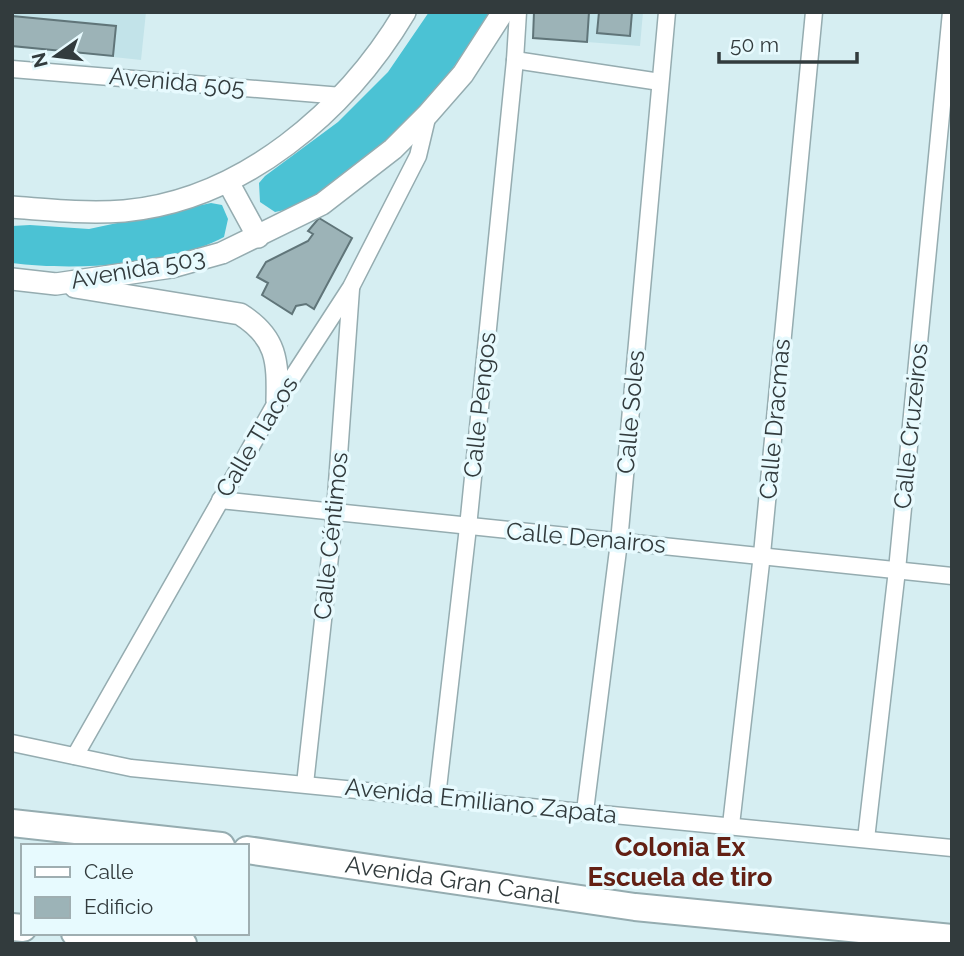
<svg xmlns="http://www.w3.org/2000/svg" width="964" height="956" font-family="Raleway,sans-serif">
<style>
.built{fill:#c2e3e9}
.forest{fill:#4bc2d4}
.building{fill:#9cb3b7;stroke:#607579;stroke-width:2}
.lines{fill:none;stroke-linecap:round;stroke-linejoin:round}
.minor-casing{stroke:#95acb0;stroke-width:19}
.tertiary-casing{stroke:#95acb0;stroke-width:24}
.primary-casing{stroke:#95acb0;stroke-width:30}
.minor{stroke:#fff;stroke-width:16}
.tertiary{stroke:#fff;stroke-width:21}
.primary{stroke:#fff;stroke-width:26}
.labels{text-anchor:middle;stroke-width:7;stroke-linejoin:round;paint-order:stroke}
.street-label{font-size:24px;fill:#323b3d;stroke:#e7fafe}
.neighbourhood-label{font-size:26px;font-weight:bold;fill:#632014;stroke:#e7fafe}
</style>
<rect width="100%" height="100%" fill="#d6eef2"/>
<g class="built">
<path d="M 12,12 L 146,12 L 141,60 L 12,46 Z"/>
<path d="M 534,12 L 643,12 L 640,46 L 533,38 Z"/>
</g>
<g class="forest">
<path d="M 429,12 L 490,12 C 462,58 428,106 387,142 C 374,154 359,164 345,175 C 323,192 303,208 275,212 L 260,202 L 259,183 L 265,176 L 338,122 L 388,72 Z"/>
<path d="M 211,203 L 222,205 L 228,219 L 224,237 C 170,266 73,271 12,263 L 12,226 L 30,225 L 89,229 Z"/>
</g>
<g class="building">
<path d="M 534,12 L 589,12 L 587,42 L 533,38 Z"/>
<path d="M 599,12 L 632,12 L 630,36 L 597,33 Z"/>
<path d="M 12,16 L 116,26 L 113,56 L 12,46 Z"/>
<path d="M 319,218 L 352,238 L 314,309 L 306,304 L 296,306 L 292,314 L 262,295 L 268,283 L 257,277 L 266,262 L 308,241 L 313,234 L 308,231 Z"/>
</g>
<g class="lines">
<g class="minor-casing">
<g id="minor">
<path d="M 515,60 L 660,82"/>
<path d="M 12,69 L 342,96"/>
<path d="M 220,500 L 952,576"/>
<path d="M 12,743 L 131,768 L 952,848"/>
<path d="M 75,756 L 277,401 L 351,287 L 418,156 L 428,114"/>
<path d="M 305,784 L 335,511 L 351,289"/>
<path d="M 437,797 L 468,527 L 515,60 L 518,12"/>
<path d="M 585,811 L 619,542 L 667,12"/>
<path d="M 731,825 L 762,554 L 814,12"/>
<path d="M 866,839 L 897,570 L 951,12"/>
</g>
</g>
<g class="tertiary-casing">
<g id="tertiary">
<path d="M 228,182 L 258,237"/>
<path d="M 12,207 C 49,210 87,214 124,211 C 243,200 346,111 405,12"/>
<path d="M 12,279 L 56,284 L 172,267 L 222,253 L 322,204 L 393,149 L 428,114 L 463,74 L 503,12"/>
<path d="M 75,287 L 240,314 C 277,337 278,361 277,401"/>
</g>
</g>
<g class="primary-casing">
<g id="primary">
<path d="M 12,823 L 221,846"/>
<path id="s1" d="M 247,850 L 635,907 L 952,938"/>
<path d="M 12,927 L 23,928"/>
<path d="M 75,933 L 183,944"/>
</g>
</g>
<use href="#minor" class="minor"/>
<use href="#tertiary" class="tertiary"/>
<use href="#primary" class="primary"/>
</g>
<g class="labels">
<g class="street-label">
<text transform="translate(177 82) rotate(5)" y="8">Avenida 505</text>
<text transform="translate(138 269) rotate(-10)" y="8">Avenida 503</text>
<text transform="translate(480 405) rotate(-84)" y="8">Calle Pengos</text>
<text transform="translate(631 412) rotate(-85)" y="8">Calle Soles</text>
<text transform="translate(775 419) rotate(-85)" y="8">Calle Dracmas</text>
<text transform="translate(911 426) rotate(-84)" y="8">Calle Cruzeiros</text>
<text transform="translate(257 437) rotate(-59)" y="8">Calle Tlacos</text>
<text transform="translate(331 536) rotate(-84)" y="8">Calle Céntimos</text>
<text transform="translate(586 538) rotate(5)" y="8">Calle Denairos</text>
<text transform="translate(481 801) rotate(6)" y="8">Avenida Emiliano Zapata</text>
<text dy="8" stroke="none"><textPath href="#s1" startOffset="208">Avenida Gran Canal</textPath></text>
</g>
<g class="neighbourhood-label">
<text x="680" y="856">Colonia Ex<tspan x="680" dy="30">Escuela de tiro</tspan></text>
</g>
</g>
<rect width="964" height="956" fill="none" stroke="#323b3d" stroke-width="28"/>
<rect x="21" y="844" width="228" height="91" fill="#e7fafe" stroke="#9faeb1" stroke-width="2"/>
<rect x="35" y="867" width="35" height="10" fill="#ffffff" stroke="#9faeb1" stroke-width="2"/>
<text x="84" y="879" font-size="21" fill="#323b3d">Calle</text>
<rect x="35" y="897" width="35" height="21" fill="#9cb3b7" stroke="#9faeb1" stroke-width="2"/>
<text x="84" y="914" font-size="21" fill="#323b3d">Edificio</text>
<g transform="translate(56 56) rotate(256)" stroke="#e7fafe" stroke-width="5" paint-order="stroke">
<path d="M0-5L12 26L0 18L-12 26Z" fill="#323b3d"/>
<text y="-10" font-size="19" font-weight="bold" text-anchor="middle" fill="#323b3d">N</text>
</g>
<path d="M719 52v10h138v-10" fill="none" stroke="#323b3d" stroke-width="3.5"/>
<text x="730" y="52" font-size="21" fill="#323b3d" stroke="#e7fafe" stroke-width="5" paint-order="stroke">50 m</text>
</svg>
